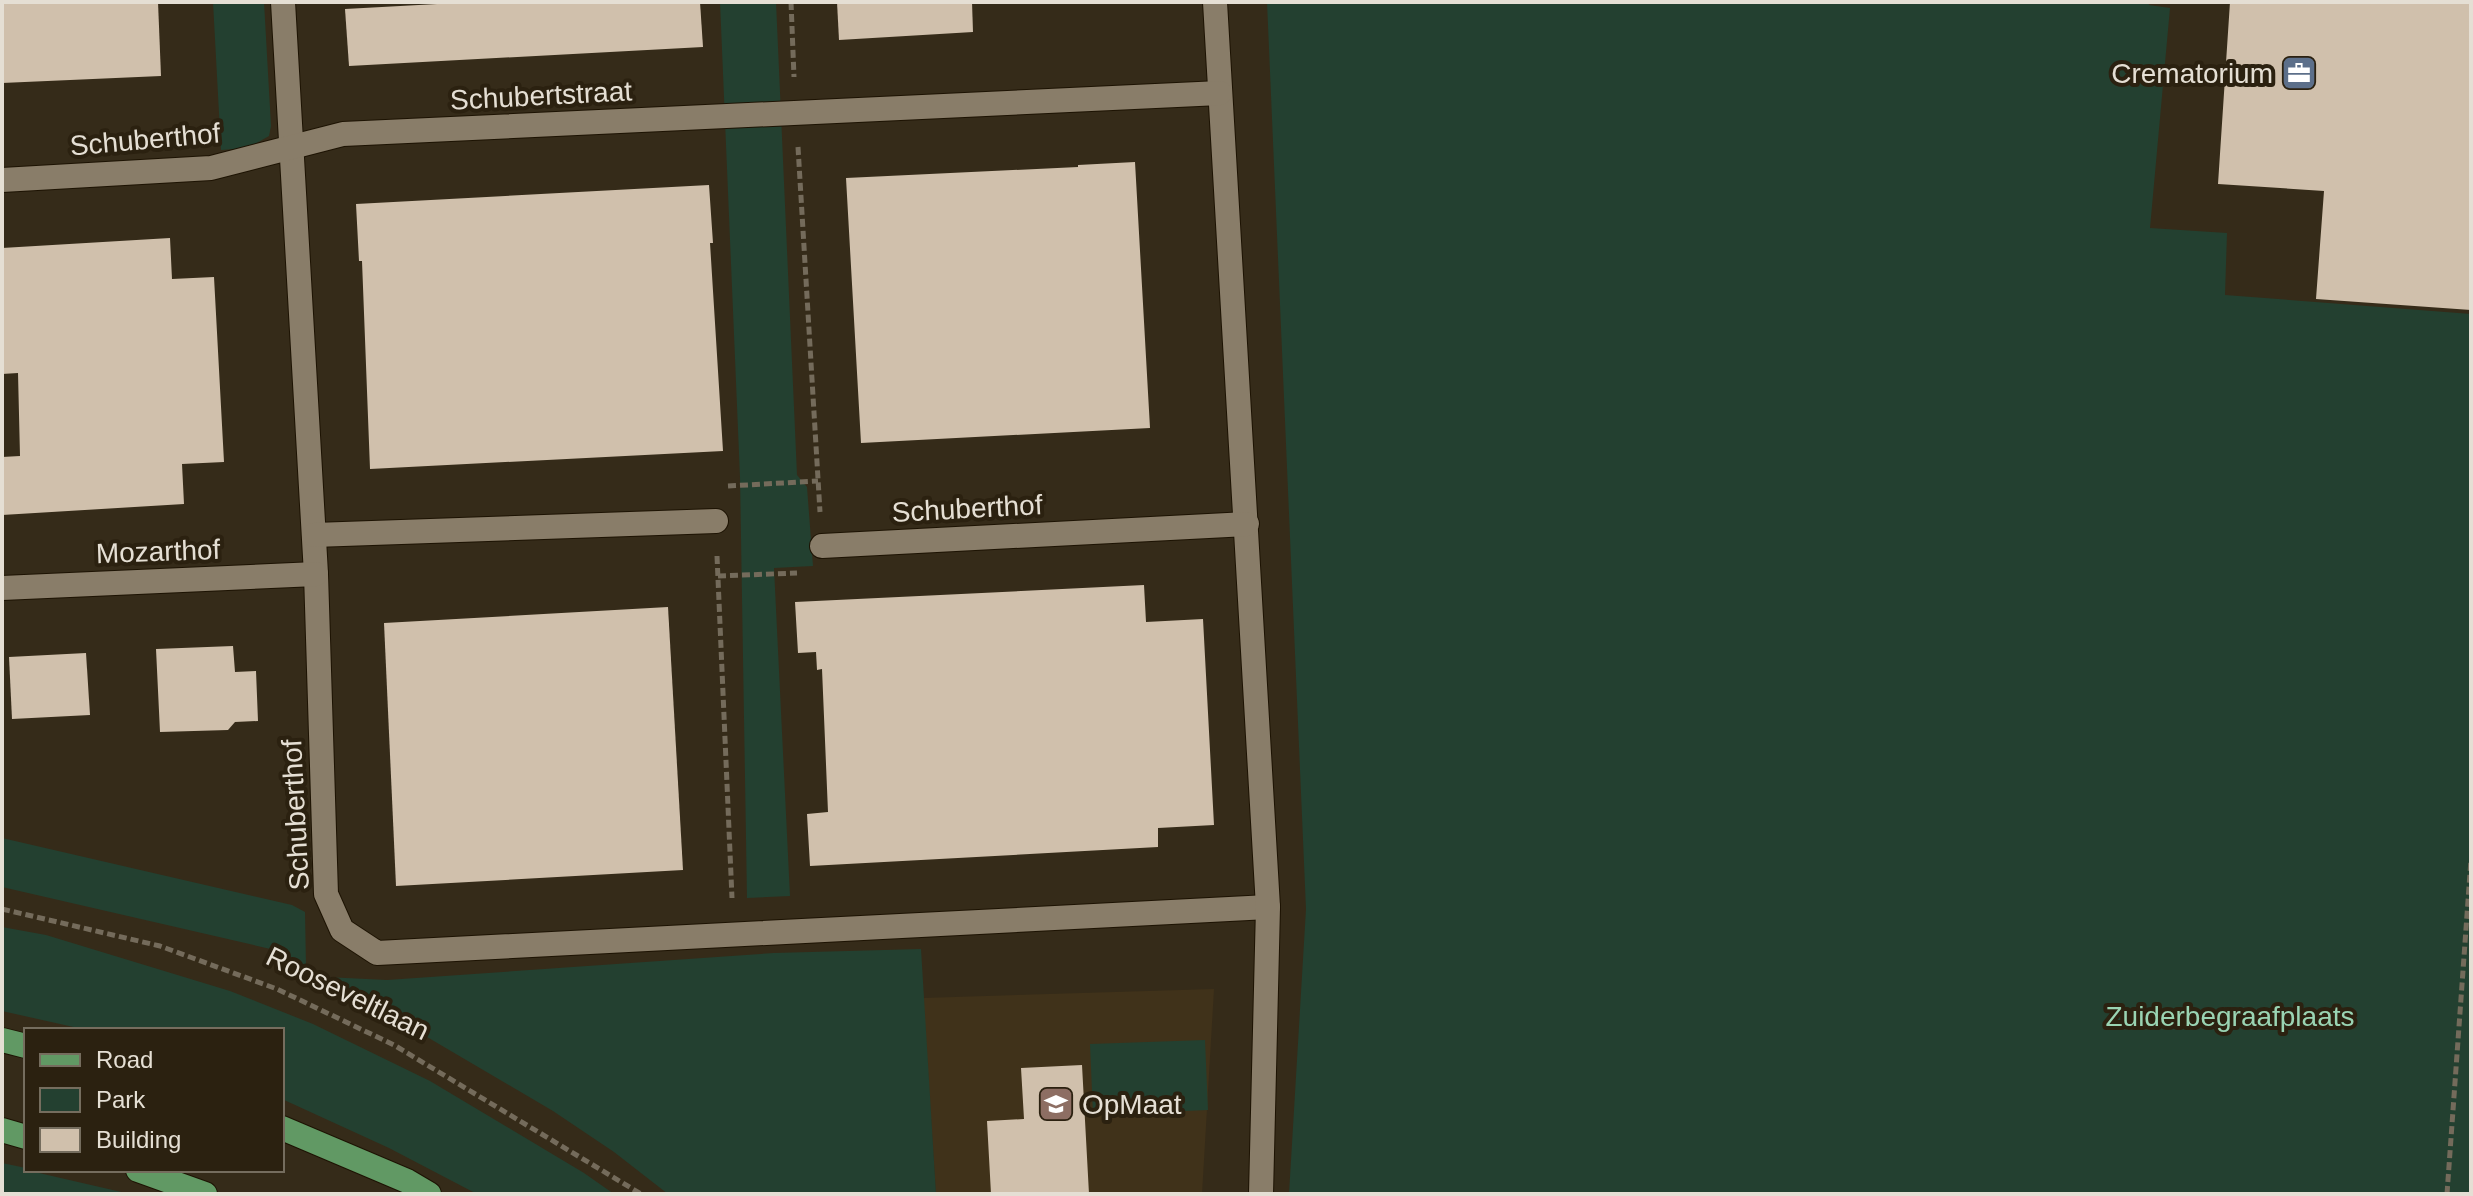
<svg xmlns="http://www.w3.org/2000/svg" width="2473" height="1196" font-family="Arial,sans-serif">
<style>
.built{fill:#40321a}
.green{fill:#234030}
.building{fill:#d0c0ac}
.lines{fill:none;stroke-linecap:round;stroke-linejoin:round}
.minor-casing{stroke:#1d1303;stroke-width:26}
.major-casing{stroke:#1d1303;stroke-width:26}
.path{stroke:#746b5b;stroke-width:5;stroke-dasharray:8 4;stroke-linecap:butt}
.minor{stroke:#897d69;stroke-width:24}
.major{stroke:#619964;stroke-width:24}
.labels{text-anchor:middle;stroke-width:8;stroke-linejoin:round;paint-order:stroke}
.poi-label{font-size:28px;fill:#e5dfd4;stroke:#2b2110;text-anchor:end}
.street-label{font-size:28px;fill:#e5dfd4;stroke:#2b2110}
.park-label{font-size:28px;fill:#9ad4b3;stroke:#2b2110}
</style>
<rect width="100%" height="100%" fill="#352b19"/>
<path class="built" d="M 1214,989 L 1202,1194 L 936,1194 L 923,998 Z"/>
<g class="green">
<path d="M 213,2 L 264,2 L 271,126 L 269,136 L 248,148 L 221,150 Z"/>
<path d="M 720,2 L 776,2 L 797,475 L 807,487 L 813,566 L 774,568 L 790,896 L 747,898 L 740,477 Z"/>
<path d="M 1267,2 L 2148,2 L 2149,5 L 2170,8 L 2150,228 L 2227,233 L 2225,295 L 2471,314 L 2471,1194 L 1289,1194 L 1306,909 Z"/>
<path d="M 2,838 L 292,905 L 305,912 L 306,966 L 275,950 L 2,887 Z"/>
<path d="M 2,927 L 46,935 L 230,991 L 313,1024 L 430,1081 L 584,1173 L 614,1194 L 477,1194 L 389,1148 L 282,1099 L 282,1030 L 87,1030 L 2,1011 Z"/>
<path d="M 921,949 L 936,1194 L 668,1194 L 614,1152 L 553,1111 L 325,977 L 387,980 L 774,953 Z"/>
<path d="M 1205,1040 L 1208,1110 L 1093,1115 L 1090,1044 Z"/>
<path d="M 2,1163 L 26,1168 L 26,1170 L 130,1194 L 2,1194 Z"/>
</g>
<g class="building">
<path d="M 2,2 L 158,2 L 161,76 L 2,83 Z"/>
<path d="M 474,2 L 700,2 L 703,47 L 349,66 L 345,9 Z"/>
<path d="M 837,2 L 972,2 L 973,32 L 839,40 Z"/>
<path d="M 2230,2 L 2471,2 L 2471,310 L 2316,299 L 2324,191 L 2218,184 Z"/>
<path d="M 1135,162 L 1150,428 L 861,443 L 846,178 L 1078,167 L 1078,165 Z"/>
<path d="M 709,185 L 713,243 L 710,243 L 723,451 L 370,469 L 362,261 L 359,261 L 356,204 Z"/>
<path d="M 170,238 L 172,279 L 214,277 L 224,462 L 182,464 L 184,504 L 2,515 L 2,457 L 20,456 L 18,373 L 2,374 L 2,248 Z"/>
<path d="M 1144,585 L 1146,622 L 1203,619 L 1214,825 L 1158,828 L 1158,847 L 810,866 L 807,814 L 828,812 L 822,669 L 817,670 L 816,652 L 798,653 L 795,602 Z"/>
<path d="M 668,607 L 683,870 L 396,886 L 384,623 Z"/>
<path d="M 233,646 L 235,672 L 256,671 L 258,721 L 235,722 L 228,730 L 160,732 L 156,649 Z"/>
<path d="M 86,653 L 90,715 L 12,719 L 9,657 Z"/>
<path d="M 1082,1065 L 1089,1194 L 991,1194 L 987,1121 L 1024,1119 L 1021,1068 Z"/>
</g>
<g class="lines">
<g class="minor-casing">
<g id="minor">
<path d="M 283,2 L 316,574 L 326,894 L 342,930 L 377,953 L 1268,907"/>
<path d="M 1215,2 L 1268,907 L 1261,1194"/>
<path d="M 2,180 L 211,168 L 343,134 L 1220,93"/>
<path d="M 314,535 L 716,521"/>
<path d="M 822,546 L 1247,524"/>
<path d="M 2,588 L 316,574"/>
</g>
</g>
<g class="major-casing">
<g id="major">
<path d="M 2,1040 L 26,1046"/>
<path d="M 282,1128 L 407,1181 L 429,1194"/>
<path d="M 2,1130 L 26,1137"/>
<path d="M 138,1170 L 205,1194"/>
</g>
</g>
<g class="path">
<path d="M 791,2 L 794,77"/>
<path d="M 798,147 L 820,512"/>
<path d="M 728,486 L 818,481"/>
<path d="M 717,556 L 732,898"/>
<path d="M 718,576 L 797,573"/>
<path d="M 2,909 L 160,946 L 277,989 L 394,1045 L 641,1194"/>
<path d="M 2447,1194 L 2471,859"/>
</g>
<use href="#minor" class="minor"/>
<use href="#major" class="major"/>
</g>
<defs>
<g id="office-square" transform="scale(1.8)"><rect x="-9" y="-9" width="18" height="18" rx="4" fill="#5c6f8a" stroke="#2b2110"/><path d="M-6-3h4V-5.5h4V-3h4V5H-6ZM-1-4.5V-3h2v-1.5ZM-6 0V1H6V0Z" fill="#fff"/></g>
<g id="school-square" transform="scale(1.8)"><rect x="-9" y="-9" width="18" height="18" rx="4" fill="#8d6e63" stroke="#2b2110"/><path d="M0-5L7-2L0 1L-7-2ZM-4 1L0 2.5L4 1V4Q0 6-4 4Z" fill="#fff"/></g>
</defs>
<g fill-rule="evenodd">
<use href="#office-square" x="2299" y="73"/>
<use href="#school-square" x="1056" y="1104"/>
</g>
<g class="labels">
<g class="poi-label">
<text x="2273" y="83">Crematorium</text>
<text x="1082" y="1114" text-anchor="start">OpMaat</text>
</g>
<g class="street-label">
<text transform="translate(541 95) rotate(-3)" y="10">Schubertstraat</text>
<text transform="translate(145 139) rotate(-5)" y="10">Schuberthof</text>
<text transform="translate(967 508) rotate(-3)" y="10">Schuberthof</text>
<text transform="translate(158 551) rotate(-2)" y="10">Mozarthof</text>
<text transform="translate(295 815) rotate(-93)" y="10">Schuberthof</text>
<text transform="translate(348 993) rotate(26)" y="10">Rooseveltlaan</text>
</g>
<g class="park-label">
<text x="2230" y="1026">Zuiderbegraafplaats</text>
</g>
</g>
<rect width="2473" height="1196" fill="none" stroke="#e5dfd4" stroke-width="8"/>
<rect x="24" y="1028" width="260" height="144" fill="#2b2110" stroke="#756d5e" stroke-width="2"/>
<rect x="40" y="1054" width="40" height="12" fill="#619964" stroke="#756d5e" stroke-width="2"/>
<text x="96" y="1068" font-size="24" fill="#e5dfd4">Road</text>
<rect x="40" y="1088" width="40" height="24" fill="#234030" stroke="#756d5e" stroke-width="2"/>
<text x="96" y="1108" font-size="24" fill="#e5dfd4">Park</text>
<rect x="40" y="1128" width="40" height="24" fill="#d0c0ac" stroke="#756d5e" stroke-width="2"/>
<text x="96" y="1148" font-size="24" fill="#e5dfd4">Building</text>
</svg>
